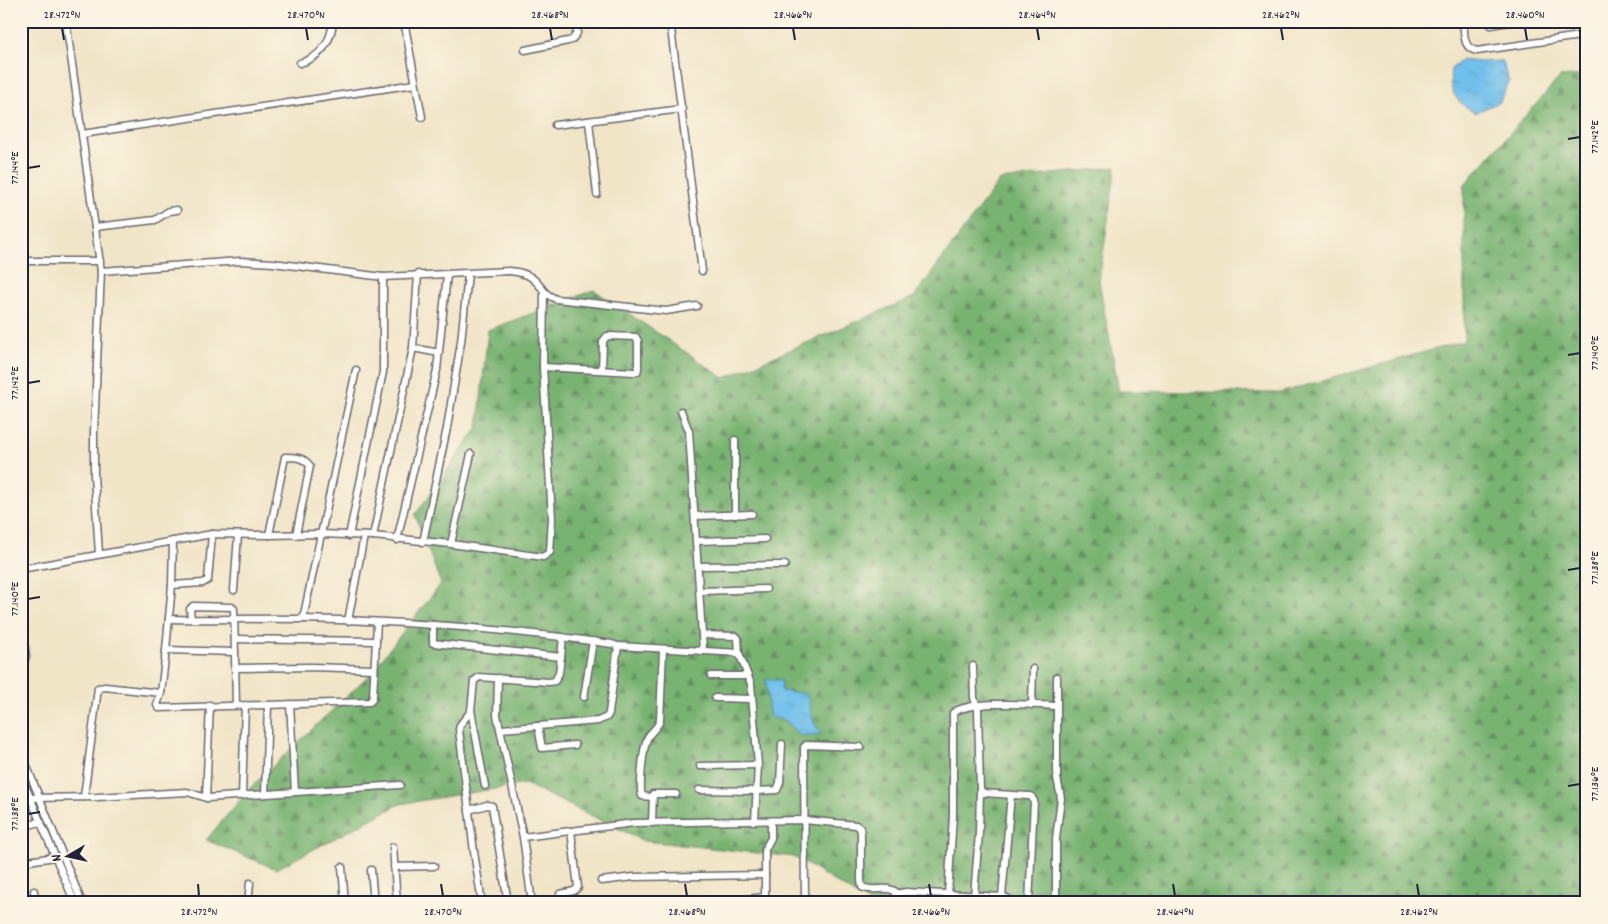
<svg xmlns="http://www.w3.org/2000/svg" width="1608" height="924" font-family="Dekko,sans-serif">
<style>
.forest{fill:url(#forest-firs);stroke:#4e6a56}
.water{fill:url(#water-ripples);stroke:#4a7194}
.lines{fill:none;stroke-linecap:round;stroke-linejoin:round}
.street-casing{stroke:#6a666c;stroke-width:9}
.street{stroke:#fff;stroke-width:6}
.ticks{fill:none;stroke:#22223b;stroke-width:2}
.neatline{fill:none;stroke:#22223b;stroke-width:2}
.ticks-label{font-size:12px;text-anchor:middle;fill:#22223b}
</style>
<defs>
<pattern id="forest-firs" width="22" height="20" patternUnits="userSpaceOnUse" patternTransform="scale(1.25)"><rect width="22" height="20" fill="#79b372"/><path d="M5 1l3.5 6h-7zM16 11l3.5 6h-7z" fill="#63915f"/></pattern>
<pattern id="water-ripples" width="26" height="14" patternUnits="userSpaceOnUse" patternTransform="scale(1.25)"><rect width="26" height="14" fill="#71c0ec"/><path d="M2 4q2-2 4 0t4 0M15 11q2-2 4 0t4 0" fill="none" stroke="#5c9cc0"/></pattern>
</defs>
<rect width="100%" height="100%" fill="#fcf5e5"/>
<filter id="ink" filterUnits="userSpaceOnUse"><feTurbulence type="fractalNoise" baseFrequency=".02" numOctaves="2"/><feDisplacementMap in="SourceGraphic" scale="10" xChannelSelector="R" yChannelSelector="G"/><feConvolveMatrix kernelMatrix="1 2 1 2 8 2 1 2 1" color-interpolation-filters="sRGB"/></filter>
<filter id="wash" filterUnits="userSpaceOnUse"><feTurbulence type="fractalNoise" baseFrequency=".0096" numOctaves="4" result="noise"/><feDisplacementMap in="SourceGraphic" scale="20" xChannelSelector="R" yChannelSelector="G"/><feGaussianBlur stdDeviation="1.12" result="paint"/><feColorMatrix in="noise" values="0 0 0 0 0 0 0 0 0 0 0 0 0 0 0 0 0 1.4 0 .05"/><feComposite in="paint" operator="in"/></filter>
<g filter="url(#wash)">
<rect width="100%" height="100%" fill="#f1e5c8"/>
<path class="forest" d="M 1587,75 L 1587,903 L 869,903 L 795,857 L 644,841 L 525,784 L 400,804 L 276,869 L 206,840 L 250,788 L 368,676 L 441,584 L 415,515 L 478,427 L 488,330 L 594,290 L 724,378 L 914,297 L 1000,180 L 1116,167 L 1099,281 L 1119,391 L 1279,393 L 1464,341 L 1464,185 L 1560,77 Z"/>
<g class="water">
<path d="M 1462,60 L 1479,62 L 1502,61 L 1509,82 L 1499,102 L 1475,113 C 1456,101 1448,93 1451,69 Z"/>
<path d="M 766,679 L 781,680 L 782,691 L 807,694 L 813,721 L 821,734 L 800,736 L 785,720 L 769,717 Z"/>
</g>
</g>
<g filter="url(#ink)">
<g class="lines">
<g class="street-casing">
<g id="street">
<path d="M 66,21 L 101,271 L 94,432 L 94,475 L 99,554"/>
<path d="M 404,21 L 422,117"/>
<path d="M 670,21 L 702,271"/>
<path d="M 1463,21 C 1465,34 1462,48 1477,51 L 1587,35"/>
<path d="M 1491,25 L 1515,21"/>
<path d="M 525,50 L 568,41 L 572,40 L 577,33 L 577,21"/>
<path d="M 300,63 C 321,57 331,43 333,21"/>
<path d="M 589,121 L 597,194"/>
<path d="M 555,125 L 682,109"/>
<path d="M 82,134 L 415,84"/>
<path d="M 95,227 L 155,220 L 169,211 L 177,210"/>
<path d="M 21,261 L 100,261"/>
<path d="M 101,271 L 240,261 L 273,263 L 383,277 L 509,271 C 517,272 526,273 532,278 C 543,286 541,293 556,299 L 666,311 L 697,306"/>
<path d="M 413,348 L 439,353"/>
<path d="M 543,367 L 634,372 L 637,372 L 638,369 L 638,341 L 636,337 L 607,336 L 603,341 L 602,370"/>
<path d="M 681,411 L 689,431 L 703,651"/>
<path d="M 735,440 L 735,515"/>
<path d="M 696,516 L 752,514"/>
<path d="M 269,535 L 285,457 C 295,457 304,457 310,466 L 296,535"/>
<path d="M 349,536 L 383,372 L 383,277"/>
<path d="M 373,536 L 413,348 L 418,274"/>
<path d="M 397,540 L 437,370 L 447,275"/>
<path d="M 173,541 L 172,585 L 166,650 L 161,693 L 157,705 L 159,708 L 369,702 L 371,701 L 373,696 L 377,622"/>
<path d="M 697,541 L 765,539"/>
<path d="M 423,542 L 447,428 L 461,342 L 468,274"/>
<path d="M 451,544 L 471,454"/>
<path d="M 698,566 L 785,565"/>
<path d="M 21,569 L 212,534 L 269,535 L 320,534 L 373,536 L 451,544 L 543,557 L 550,552 L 552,518 L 543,367 L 544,293"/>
<path d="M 172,585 L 203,583 L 208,580 L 212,534"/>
<path d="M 234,590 L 238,535"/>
<path d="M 700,591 L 766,589"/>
<path d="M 169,619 C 213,620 258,618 302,619 C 405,621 510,629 612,644 L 618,646 L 609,713 L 607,717 L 598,721 L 501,729"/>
<path d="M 191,619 L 190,609 L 193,606 L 232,607 L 234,609 L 236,705"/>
<path d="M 303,619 L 356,370"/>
<path d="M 21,621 L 26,656 L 21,671"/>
<path d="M 348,621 L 364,536"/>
<path d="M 433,625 L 433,643 L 561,657 L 563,637"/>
<path d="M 702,635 L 736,636 L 738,638 L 739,653"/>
<path d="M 235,639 L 376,641"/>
<path d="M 618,646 L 739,653 L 751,684 L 758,765 L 755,821"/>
<path d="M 166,650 L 235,652"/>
<path d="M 973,666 L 974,698 L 978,709 L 980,790 L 984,793 L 1028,796 L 1031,796 L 1034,801 L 1029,903"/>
<path d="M 235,668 L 311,667 L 374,669"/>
<path d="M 711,676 L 748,676"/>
<path d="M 498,678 L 497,715 L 523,837 L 532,903"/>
<path d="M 584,697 L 593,641"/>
<path d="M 715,698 L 752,699"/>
<path d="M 290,704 L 295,792"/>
<path d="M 1032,705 L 1033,669"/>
<path d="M 471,710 L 485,786"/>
<path d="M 538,726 L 542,748 L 575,745"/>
<path d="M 21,752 L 82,903"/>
<path d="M 700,766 L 758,765"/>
<path d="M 21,776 L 75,903"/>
<path d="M 699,790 L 757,791 L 777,790 L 780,783 L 782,744"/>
<path d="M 265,794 L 268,705"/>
<path d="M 242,796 L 245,705"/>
<path d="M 84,797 L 98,688 L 105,687 L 161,693"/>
<path d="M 652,797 L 642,796 C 639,788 643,748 647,739 C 650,731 657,730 660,720 L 663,650"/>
<path d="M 30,798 L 97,797 L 187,792 L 207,798 L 400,785"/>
<path d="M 206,798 L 210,705"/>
<path d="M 469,810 L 487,805 L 492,806 L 508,903"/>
<path d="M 652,823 L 653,794 L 676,794"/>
<path d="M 21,827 L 41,822"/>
<path d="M 523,837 L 634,823 L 804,820 L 856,825 L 860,828 L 861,833 L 861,880 L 862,887 C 873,893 888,884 897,893"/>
<path d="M 393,847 L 397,903"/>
<path d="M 21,862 L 55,857"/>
<path d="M 342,867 L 345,903"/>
<path d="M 394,867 L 434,866"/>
<path d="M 371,870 L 374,903"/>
<path d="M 601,881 L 634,877 L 765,875"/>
<path d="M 34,891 L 35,903"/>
<path d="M 560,894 L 574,891 L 578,887 L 571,831"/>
<path d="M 948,894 L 953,816 L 953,713 C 972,699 1033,705 1057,706"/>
<path d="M 974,896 L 979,833 L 980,790"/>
<path d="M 1002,897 L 1011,795"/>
<path d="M 248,903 L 250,883"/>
<path d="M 482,903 L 474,852 L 459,730 L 460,725 L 471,711 L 474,681 L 479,677 L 549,682 L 555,681 L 559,673 L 561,657"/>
<path d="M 714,903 L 765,897"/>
<path d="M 765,903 L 765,849 L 771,838 L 771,821"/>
<path d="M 805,903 L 804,747 L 806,745 L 861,747"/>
<path d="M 896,903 L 896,894 L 906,892 L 1004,897 L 1007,898 L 1007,903"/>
<path d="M 1056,903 L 1056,839 L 1061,798 L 1057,778 L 1057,677"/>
</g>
</g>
<use href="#street" class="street"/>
</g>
</g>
<path class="ticks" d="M 62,28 L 64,40M 306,28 L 308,40M 550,28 L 552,40M 793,28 L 795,40M 1037,28 L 1039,40M 1281,28 L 1283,40M 1525,28 L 1527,40M 1568,139 L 1580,137M 28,168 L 40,166M 1568,355 L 1580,353M 28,383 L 40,381M 1568,570 L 1580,568M 28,599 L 40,597M 1568,786 L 1580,784M 28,814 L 40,812M 198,884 L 199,896M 441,884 L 443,896M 685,884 L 687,896M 929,884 L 931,896M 1173,884 L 1175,896M 1417,884 L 1419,896"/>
<rect width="1608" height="924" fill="none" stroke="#fcf5e5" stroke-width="55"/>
<g transform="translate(68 856) rotate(261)" stroke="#fcf5e5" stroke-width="4" paint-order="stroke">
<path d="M0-4L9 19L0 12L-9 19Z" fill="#22223b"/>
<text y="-8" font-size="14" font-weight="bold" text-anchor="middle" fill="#22223b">N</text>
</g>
<rect x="28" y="28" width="1552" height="868" class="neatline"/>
<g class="ticks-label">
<text x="62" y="18">28.472°N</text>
<text x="306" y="18">28.470°N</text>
<text x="550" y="18">28.468°N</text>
<text x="793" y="18">28.466°N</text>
<text x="1037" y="18">28.464°N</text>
<text x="1281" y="18">28.462°N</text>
<text x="1525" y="18">28.460°N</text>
<text transform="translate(1594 137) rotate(-90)" y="4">77.142°E</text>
<text transform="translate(14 168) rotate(-90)" y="4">77.144°E</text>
<text transform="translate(1594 353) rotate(-90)" y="4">77.140°E</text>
<text transform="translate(14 383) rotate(-90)" y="4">77.142°E</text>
<text transform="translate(1594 568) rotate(-90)" y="4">77.138°E</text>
<text transform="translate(14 599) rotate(-90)" y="4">77.140°E</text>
<text transform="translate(1594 784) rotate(-90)" y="4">77.136°E</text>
<text transform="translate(14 814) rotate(-90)" y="4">77.138°E</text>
<text x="199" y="915">28.472°N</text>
<text x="443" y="915">28.470°N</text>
<text x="687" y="915">28.468°N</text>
<text x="931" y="915">28.466°N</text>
<text x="1175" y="915">28.464°N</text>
<text x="1419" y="915">28.462°N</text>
</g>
</svg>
